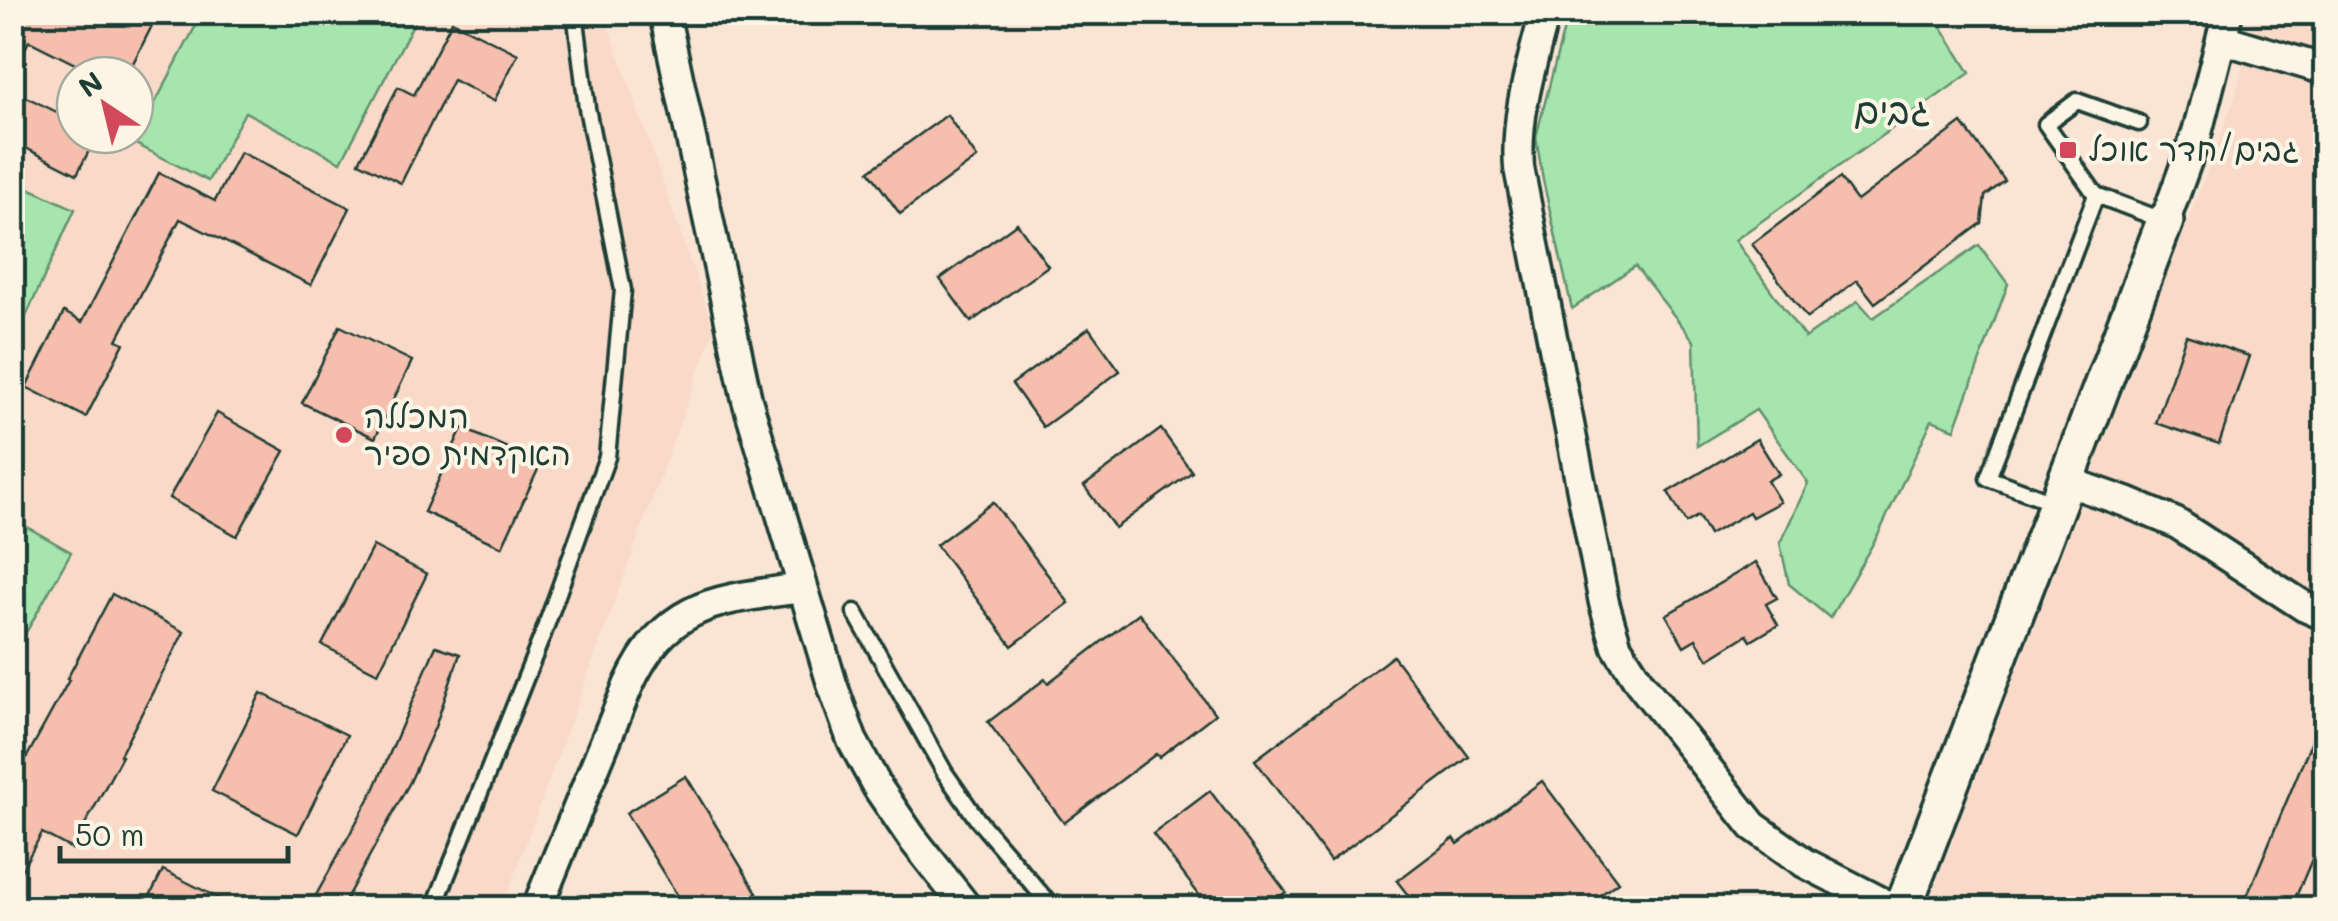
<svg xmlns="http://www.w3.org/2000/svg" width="2338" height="921" font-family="Mali,'Playpen Sans Hebrew',sans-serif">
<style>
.built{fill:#f9d9c8;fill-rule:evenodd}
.green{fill:#a6e5ad;stroke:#629170;stroke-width:2.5}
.building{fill:#f6beac;stroke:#1f3d34;stroke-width:2.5}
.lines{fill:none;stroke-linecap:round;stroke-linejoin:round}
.service-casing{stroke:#1f3d34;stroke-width:21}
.minor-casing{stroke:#1f3d34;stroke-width:35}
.tertiary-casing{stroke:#1f3d34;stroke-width:42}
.service{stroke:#fcf5e5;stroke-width:14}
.minor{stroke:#fcf5e5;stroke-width:28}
.tertiary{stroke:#fcf5e5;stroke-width:35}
.poi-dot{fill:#d1495b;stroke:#fcf5e5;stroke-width:4}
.labels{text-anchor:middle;stroke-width:8;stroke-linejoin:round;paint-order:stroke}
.poi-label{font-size:32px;fill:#1f3d34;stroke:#fcf5e5;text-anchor:start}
.quarter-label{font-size:38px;fill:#1f3d34;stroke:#fcf5e5}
</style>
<rect width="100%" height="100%" fill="#fae4d4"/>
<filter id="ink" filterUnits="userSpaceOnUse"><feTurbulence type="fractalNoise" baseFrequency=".01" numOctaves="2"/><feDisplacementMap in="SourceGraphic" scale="20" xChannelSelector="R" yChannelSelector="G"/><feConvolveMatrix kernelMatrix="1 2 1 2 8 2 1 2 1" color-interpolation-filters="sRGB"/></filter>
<g filter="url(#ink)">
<g class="built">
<path d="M 12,13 L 604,13 L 714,330 L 502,908 L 13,908 ZM 75,75 L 135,75 L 135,135 L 75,135 Z"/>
<path d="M 2256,13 L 2325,13 L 2325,908 L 1927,908 L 2234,101 Z"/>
</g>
<g class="green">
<path d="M 203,12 L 419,12 L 419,13 L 341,162 L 245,112 L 208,181 L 134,143 Z"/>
<path d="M 2280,12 L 2325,13 L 2325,28 L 2279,15 Z"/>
<path d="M 1568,13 L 1933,13 L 1970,73 L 1735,240 L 1805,338 L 1858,301 L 1873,318 L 1979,245 L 2008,284 L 1955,429 L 1932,420 L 1878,535 L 1830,618 L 1789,584 L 1780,543 L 1808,483 L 1756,410 L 1697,446 L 1694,341 L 1635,266 L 1572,309 L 1543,180 L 1536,137 Z"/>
<path d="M 13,181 L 75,209 L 13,345 Z"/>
<path d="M 13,519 L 71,552 L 13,656 Z"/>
</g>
<g class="building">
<path d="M 12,12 L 159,12 L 127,75 L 97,75 L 29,41 L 12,74 Z"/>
<path d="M 452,21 L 518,54 L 494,101 L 453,80 L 401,183 L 359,162 L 398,87 L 414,95 Z"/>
<path d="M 12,90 L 75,121 L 75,135 L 97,135 L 77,174 L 12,141 Z"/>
<path d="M 947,115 L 977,158 L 900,214 L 869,171 Z"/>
<path d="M 1962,123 L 2005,181 L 1985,196 L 1982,223 L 1875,303 L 1857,280 L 1807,318 L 1752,244 L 1840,178 L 1857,201 Z"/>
<path d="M 240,152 L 350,208 L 311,285 L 180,219 L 117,340 L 124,343 L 86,417 L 26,387 L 64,312 L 82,322 L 159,173 L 215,201 Z"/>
<path d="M 1017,223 L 1048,266 L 971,322 L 940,279 Z"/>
<path d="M 340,326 L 412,361 L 375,438 L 302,403 Z"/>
<path d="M 1089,328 L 1120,371 L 1043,427 L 1012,384 Z"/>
<path d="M 2186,335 L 2249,356 L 2219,444 L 2156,423 Z"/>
<path d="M 217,413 L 285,451 L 237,536 L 169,498 Z"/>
<path d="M 462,428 L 541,463 L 502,547 L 424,512 Z"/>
<path d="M 1161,429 L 1192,472 L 1115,528 L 1084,486 Z"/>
<path d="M 1757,439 L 1779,474 L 1767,481 L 1780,502 L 1752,517 L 1749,512 L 1709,535 L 1698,516 L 1686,523 L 1668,492 Z"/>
<path d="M 993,502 L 1069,603 L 1012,646 L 936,545 Z"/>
<path d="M 373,546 L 427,574 L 378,673 L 322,645 Z"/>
<path d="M 1756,562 L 1777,598 L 1766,604 L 1778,625 L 1751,641 L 1747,635 L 1708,659 L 1696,639 L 1684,646 L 1666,615 Z"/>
<path d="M 112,594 L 184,632 L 120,755 L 122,756 L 72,849 L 42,833 L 12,887 L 12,784 L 69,680 L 67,679 Z"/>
<path d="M 1139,613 L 1215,714 L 1159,757 L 1156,754 L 1064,823 L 988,722 L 1045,679 L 1048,683 Z"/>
<path d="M 436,646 L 460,654 L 435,727 L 410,782 L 341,908 L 309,908 L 374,790 Z"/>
<path d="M 1393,656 L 1469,757 L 1330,861 L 1255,760 Z"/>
<path d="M 261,693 L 347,735 L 298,834 L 212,791 Z"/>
<path d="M 2325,709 L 2326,827 L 2291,908 L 2242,908 Z"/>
<path d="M 686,776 L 757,893 L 732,908 L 685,908 L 626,813 Z"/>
<path d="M 1542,781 L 1618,882 L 1583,908 L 1418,908 L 1397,881 L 1454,838 L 1458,844 Z"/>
<path d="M 1210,791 L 1286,892 L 1264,908 L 1209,908 L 1153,834 Z"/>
<path d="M 163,870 L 238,908 L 144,908 Z"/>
</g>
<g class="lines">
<g class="service-casing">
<g id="service">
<path d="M 2096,195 L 2046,124 L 2077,101 L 2139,123"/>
<path d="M 2056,503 L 1988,478 L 2096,195 L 2165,221"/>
<path d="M 855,612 L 945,773 L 977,819 L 1053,908"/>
<path d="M 434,908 L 543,634 L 607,457 L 623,290 L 587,108 L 575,12"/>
</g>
</g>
<g class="minor-casing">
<g id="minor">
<path d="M 664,12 L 747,400 L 832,684 L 852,740 L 878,788 L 912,838 L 967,908"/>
<path d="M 1545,12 C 1532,64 1515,114 1519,168 L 1604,603 L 1617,647 L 1640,683 L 1753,826 L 1805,863 L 1893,908"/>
<path d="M 2222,39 L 2326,70"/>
<path d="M 2165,221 L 2197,133 L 2228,12"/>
<path d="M 2066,481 L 2126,502 L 2176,523 L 2305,607 L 2326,616"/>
<path d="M 537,908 L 628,686 C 667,600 719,600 802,588"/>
</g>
</g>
<g class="tertiary-casing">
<path id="tertiary" d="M 1903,908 L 2165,221"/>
</g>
<use href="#service" class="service"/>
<use href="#minor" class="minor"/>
<use href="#tertiary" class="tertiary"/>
</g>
</g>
<g class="poi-dot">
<rect x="2058" y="140" width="20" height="20" rx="5"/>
<circle cx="344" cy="435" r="10"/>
</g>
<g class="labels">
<g class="poi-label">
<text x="2088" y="161">גבים/חדר אוכל</text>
<text x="364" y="428">המכללה<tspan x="364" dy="37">האקדמית ספיר</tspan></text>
</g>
<g class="quarter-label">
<text x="1892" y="124">גבים</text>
</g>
</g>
<rect width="2338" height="921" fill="none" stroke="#fcf5e5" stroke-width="50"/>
<rect x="25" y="25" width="2288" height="871" fill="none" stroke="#1f3d34" stroke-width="4" filter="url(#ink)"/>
<g transform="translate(105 105) rotate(325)"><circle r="48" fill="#fcf5e5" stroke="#a4ab9e" stroke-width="2.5"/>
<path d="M0-8L18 38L0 25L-18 38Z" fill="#d1495b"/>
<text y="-15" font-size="28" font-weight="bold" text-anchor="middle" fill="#1f3d34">N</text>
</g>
<path d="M60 846v15h228v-15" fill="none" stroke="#1f3d34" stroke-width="5"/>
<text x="75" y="846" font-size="30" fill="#1f3d34" stroke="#fcf5e5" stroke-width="8" paint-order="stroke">50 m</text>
</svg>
